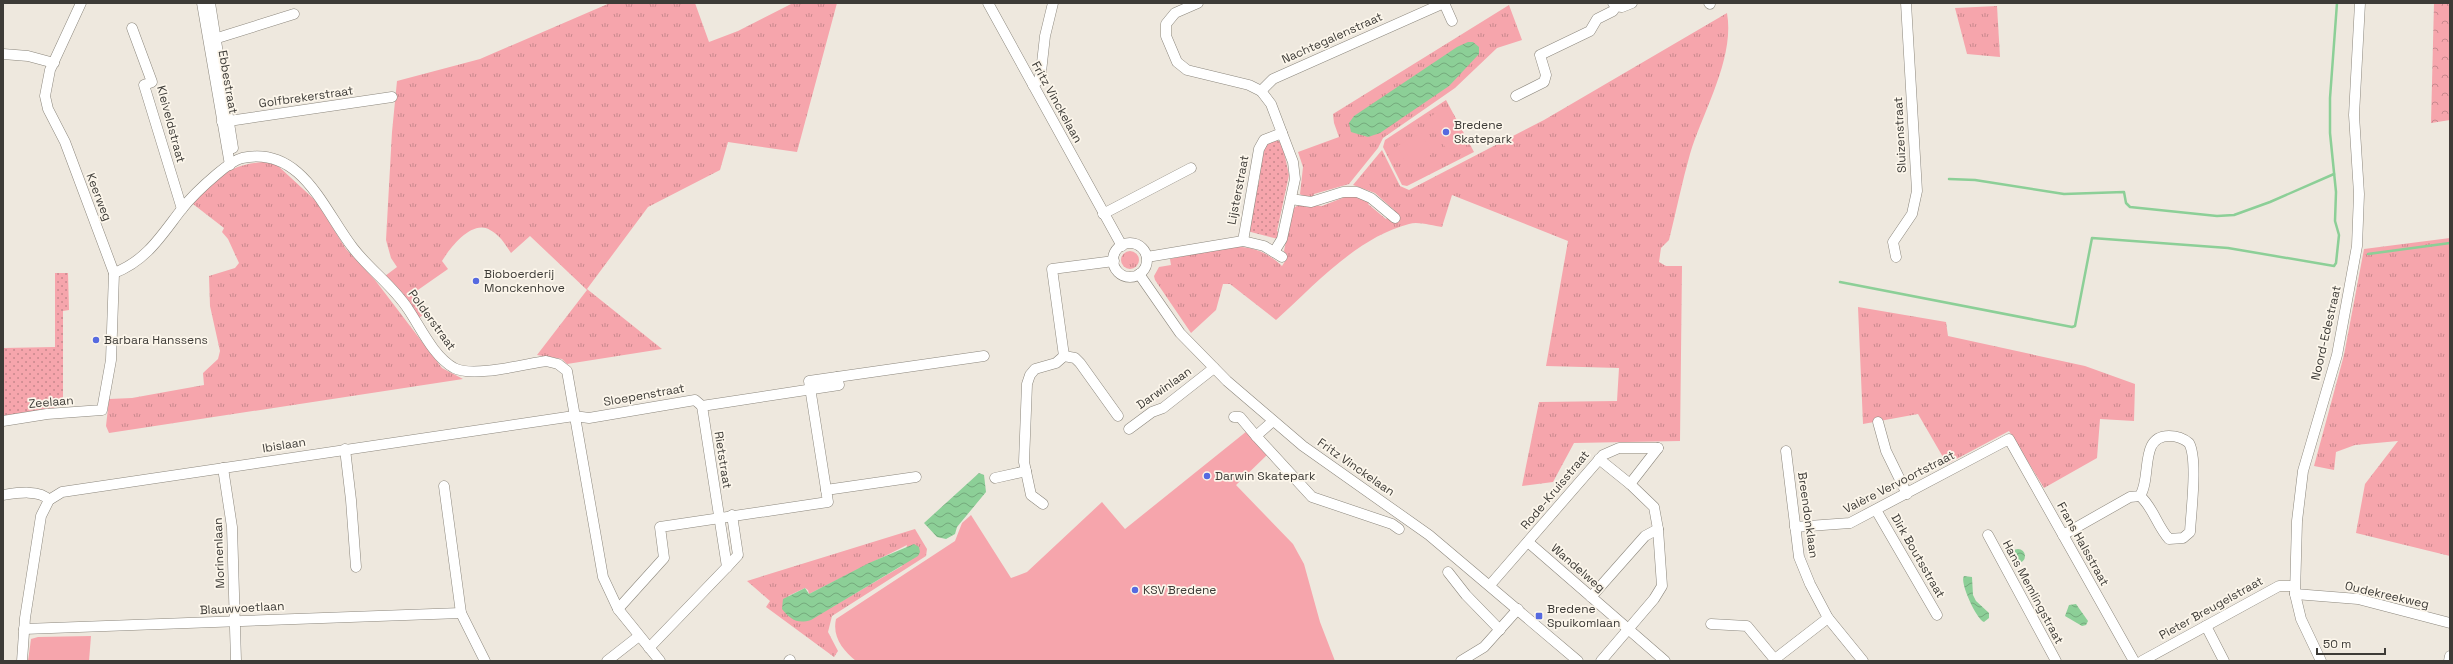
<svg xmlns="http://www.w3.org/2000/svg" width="2453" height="664" font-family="'Space Grotesk',sans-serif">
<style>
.grass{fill:url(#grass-tufts);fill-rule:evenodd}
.forest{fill:url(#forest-crowns)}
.park{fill:url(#park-dots)}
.pitch{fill:#f6a5ac}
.water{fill:url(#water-waves)}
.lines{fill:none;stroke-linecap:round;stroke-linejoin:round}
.stream{stroke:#8ccf97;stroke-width:2.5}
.minor-casing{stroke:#8c877d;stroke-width:11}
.minor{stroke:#fff;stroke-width:10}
.poi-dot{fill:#566ae0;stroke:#fcf6eb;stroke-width:1.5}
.labels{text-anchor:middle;stroke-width:3.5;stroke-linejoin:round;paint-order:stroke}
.street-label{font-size:12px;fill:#3d3b37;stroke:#fcf6eb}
.poi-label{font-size:12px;fill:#3d3b37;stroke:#fcf6eb;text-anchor:start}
</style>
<defs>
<pattern id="grass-tufts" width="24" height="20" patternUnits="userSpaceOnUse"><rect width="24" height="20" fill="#f6a5ac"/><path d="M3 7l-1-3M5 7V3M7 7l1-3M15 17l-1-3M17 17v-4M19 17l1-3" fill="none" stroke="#c8888d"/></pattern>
<pattern id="forest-crowns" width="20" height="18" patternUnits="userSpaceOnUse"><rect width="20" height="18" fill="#f6a5ac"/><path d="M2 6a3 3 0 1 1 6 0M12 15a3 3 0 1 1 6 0" fill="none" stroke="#c8888d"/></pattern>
<pattern id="park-dots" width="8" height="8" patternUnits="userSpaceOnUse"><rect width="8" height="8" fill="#f6a5ac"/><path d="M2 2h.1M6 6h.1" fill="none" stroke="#c8888d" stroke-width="1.8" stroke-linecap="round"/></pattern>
<pattern id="water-waves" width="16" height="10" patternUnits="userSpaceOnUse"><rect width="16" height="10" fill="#8ccf97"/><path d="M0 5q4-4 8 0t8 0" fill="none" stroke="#74a97c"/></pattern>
</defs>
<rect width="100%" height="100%" fill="#eee8de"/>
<g class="grass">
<path d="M 610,3 L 695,3 L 709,42 L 738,31 L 793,3 L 837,3 L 797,152 L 728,142 L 720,170 L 648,207 L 587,289 L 662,349 L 567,364 L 562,359 L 537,355 L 587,290 L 530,236 L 511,253 C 505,244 500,235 490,230 C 472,219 450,248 442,261 L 448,269 L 415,292 L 429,310 L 419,318 L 398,288 L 385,276 L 397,267 L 391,258 L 386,240 L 392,132 L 397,81 L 480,59 Z"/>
<path d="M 1509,5 L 1522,40 L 1497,48 L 1455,88 L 1383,138 L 1378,148 L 1349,184 L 1314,194 L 1313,197 L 1303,196 L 1300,194 L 1303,167 L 1298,152 L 1339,137 L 1334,123 L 1333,114 Z"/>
<path d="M 1997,6 L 2000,57 L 1967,54 L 1955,8 Z"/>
<path d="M 1727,13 C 1735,58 1703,111 1690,154 C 1682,182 1676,212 1669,240 L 1661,248 L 1659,262 L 1666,266 L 1682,266 L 1680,441 L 1574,443 L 1553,482 L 1522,486 L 1539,402 L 1617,401 L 1619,368 L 1546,366 L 1568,241 L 1452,195 L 1442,227 C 1433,226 1418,221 1409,224 C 1356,238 1315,285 1276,320 L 1230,284 L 1223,284 L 1216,310 L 1191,333 L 1155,280 L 1154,276 L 1159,267 L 1171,265 L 1170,259 C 1211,251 1247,233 1282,266 L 1287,258 L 1284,251 L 1292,209 L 1300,204 L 1322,206 L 1350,195 L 1370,202 L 1368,204 L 1386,219 L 1394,210 L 1375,193 L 1353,185 L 1382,150 L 1400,186 L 1409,190 L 1544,120 Z"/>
<path d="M 1446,100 L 1474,152 L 1407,186 L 1402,185 L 1383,147 L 1385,140 Z"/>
<path d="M 263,162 L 276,164 L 316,201 L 346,249 L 375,280 L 442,368 L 463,379 L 109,433 L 106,426 L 109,399 L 132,398 L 204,385 L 203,373 L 218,359 L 220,351 L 210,306 L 209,276 L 235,268 L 239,263 L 228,239 L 222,232 L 224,228 L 193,204 C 215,178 228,165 263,162 Z"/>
<path d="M 2450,238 L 2450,556 L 2356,533 L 2365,484 L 2398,441 L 2355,445 L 2336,452 L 2334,470 L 2314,466 L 2344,355 L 2364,249 Z"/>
<circle cx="1130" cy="260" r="9"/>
<path d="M 1858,307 L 1946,322 L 1948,336 L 2085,366 L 2135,384 L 2134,421 L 2100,419 L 2097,458 L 2044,488 L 2009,431 L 1947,464 L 1918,414 L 1863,424 Z"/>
<path d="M 915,529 L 927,549 L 926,556 L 832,616 L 828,632 L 838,651 L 834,657 L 766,607 L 770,601 L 747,581 ZM 907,545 L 902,566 L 832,607 L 788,596 L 805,588 L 808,590 L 809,594 Z"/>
</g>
<path class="forest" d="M 2434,3 L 2450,3 L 2450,120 L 2431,123 Z"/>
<g class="park">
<path d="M 1275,139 L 1282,143 L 1289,175 L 1277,231 L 1280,233 L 1278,239 L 1247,231 L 1260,177 L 1257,176 L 1263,147 Z"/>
<path d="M 55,273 L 68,273 L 69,310 L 63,311 L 63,406 L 3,417 L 3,348 L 55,347 Z"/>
</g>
<g class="pitch">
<path d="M 1443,109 L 1447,112 L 1460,139 L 1459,144 L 1451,149 L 1446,148 L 1426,119 Z"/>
<path d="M 1421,133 L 1432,154 L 1408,167 L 1397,146 Z"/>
<path d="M 1247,431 L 1267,455 L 1236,485 L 1293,544 L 1304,564 L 1320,622 L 1335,661 L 856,661 C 843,650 832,637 836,619 L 955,541 L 962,523 L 971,515 L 1011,578 L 1027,572 L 1102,502 L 1125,529 Z"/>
<path d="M 91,636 L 89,661 L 28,661 L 31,639 L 38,637 Z"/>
</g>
<g class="water">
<path d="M 1468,42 L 1473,42 L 1479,47 L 1479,54 L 1449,86 L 1380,133 L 1368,137 L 1351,132 L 1349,123 L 1354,116 L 1457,47 Z"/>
<path d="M 979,473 L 984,475 L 986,492 L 957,527 L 955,534 L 946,539 L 937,537 L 924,523 Z"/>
<path d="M 914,544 L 919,547 L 920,552 L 918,556 L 811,620 C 797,624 791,620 782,609 L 783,599 L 805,588 L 809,594 L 869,563 Z"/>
<circle cx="2018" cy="556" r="7"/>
<path d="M 1964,576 L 1972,577 L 1973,595 L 1976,601 L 1989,613 L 1989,618 L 1984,622 C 1977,620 1959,582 1964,576 Z"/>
<path d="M 2076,604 L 2088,621 L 2086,625 L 2082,626 L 2065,616 L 2069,605 Z"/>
</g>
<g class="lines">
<g class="stream">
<path d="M 1949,179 L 1975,180 L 2064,194 L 2124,192 L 2126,203 L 2130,207 L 2217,216 L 2234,215 L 2270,202 L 2334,174"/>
<path d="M 2368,254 L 2450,243"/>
<path d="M 1840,282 L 2072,327 L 2075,326 L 2092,238 L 2228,248 L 2334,266 L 2336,263 L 2339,235 L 2335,221 L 2336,192 L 2330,133 L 2330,98 L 2337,3"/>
</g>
<g class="minor-casing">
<g id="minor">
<path d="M 202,3 L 230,165"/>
<path d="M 210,3 L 233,148"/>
<path d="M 988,3 L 1122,246"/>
<path d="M 1198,3 L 1175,13 L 1166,24 L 1166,36 L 1177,62 L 1187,70 L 1249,85 L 1261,91 L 1271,104 L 1293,162 L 1295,179 L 1282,239 L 1274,252"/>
<path d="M 1613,3 L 1616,6 L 1622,7 L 1632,3"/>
<path d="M 1709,3 L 1710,4"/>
<path d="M 132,28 L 152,82 L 144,85 L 182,209"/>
<path d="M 211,40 L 294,14"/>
<path d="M 3,54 L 28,56 L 54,63"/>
<path d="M 1033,85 L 1039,80 L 1041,72 L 1045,36 L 1053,3"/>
<path d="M 1261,91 L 1273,79 L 1444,3 L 1452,21"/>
<path d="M 1516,96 L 1544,82 L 1546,75 L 1540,55 L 1590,31 L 1597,19 L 1613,11 L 1616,6"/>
<path d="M 222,122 L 392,97"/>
<path d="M 1291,199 L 1311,202 L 1343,192 L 1357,192 L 1371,198 L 1395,218"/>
<path d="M 1103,214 L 1191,168"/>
<path d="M 1243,241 L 1259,149 L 1264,140 L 1282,133"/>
<circle cx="1130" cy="260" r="17"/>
<path d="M 1147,257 L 1243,241 L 1264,246 L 1282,257"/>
<path d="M 1896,257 L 1893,242 L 1912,214 L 1917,191 L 1906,3"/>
<path d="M 114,273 C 146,261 161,236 181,210 C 191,197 204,185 217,174 C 224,168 234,160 242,158 C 302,145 324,211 353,248 C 370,270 393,286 408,309 C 421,328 433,356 454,368 C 473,378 525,364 546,361 L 558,364 L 567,371 L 603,577 L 618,609 L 660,661"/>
<path d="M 1139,274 L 1180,333 L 1227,381 L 1303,446 L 1429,535 L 1578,661"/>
<path d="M 1064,356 L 1052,269 L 1114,261"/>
<path d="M 1234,417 L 1240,417 L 1256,436"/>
<path d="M 3,421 L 47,414 L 102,410 L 111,360 L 114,273 L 65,142 L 48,109 L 45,96 L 50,70 L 81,3"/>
<path d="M 1273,421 L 1256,436 L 1312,497 L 1392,524 L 1399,529"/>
<path d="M 1878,422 L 1886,451 L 1907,494"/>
<path d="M 1129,429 L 1152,412 L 1163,408 L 1214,368"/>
<path d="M 345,449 L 351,500 L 356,567"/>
<path d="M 1786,451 L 1799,557 L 1810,584 L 1828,618 L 1863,661"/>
<path d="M 1599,459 L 1630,484 L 1658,448"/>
<path d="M 223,468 L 232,527 L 236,661"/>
<path d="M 995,478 L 1026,471"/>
<path d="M 444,486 L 461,613 L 485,661"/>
<path d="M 826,490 L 916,477"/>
<path d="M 3,495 C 16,493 40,489 49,500"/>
<path d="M 1043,504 L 1031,495 L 1024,462 L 1027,384 L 1030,375 L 1035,369 L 1056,363 L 1064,356 L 1075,358 L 1080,363 L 1118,416"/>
<path d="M 1876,510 L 1937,615"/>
<path d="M 1795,527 L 1850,523 L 2009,439 L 2134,661"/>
<path d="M 1988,535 L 2056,661"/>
<path d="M 2063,535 L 2130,497 L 2140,496 C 2153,507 2157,526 2169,539 L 2183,538 L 2190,532 C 2191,512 2198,459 2189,443 C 2183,438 2177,436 2169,436 C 2139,436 2152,477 2140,496"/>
<path d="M 1528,542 L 1665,661"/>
<path d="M 727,567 L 738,555 L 732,515"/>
<path d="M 1448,572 L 1466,595 L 1500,630"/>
<path d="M 1490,585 L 1603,455 L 1619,448 L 1658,448"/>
<path d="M 2295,594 L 2358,599 L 2450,623"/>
<path d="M 1591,597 L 1645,536 L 1658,529 L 1654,507 L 1630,484"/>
<path d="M 618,609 L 664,558 L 660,527 L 828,502 L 809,381 L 984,356"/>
<path d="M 1711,624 L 1747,626 L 1776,661"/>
<path d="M 2206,626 L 2224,661"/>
<path d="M 24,629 L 461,613"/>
<path d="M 649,648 L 727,567 L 702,406"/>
<path d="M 1775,659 L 1828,618"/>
<path d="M 22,661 L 25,618 L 41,516 L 49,500 L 62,492 L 574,416 L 589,418 L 695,400 L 702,406 L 839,385 L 837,377"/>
<path d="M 607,661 L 639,636"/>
<path d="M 789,661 L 790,660"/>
<path d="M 1461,661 L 1484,647 L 1518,609"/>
<path d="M 1601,661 L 1654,599 L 1662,586 L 1658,529"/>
<path d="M 2142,661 L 2279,586 L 2294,586"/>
<path d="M 2321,661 L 2301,619 L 2295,594 L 2297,521 L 2303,471 L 2337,355 L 2357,246 L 2359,194 L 2354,115 L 2360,3"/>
<path d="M 2449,661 L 2450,656"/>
</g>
</g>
<use href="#minor" class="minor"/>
</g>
<g class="poi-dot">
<circle cx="1446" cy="132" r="4"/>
<circle cx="476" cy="281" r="4"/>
<circle cx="96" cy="340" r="4"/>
<circle cx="1207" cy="476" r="4"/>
<circle cx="1135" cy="590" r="4"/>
<rect x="1535" y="612" width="8" height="8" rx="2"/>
</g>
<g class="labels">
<g class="street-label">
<text transform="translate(1332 38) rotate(-24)" y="4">Nachtegalenstraat</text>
<text transform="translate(228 82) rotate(80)" y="4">Ebbestraat</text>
<text transform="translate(306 97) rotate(-8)" y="4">Golfbrekerstraat</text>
<text transform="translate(1057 102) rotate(61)" y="4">Fritz Vinckelaan</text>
<text transform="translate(171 124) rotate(75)" y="4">Kleiveldstraat</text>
<text transform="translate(1900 135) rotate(-93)" y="4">Sluizenstraat</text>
<text transform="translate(1238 190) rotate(-79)" y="4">Lijsterstraat</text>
<text transform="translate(99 197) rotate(69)" y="4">Keerweg</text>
<text transform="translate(432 320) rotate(54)" y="4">Polderstraat</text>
<text transform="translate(2326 333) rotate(-77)" y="4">Noord-Edestraat</text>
<text transform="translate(1164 388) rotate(-35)" y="4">Darwinlaan</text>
<text transform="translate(644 395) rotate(-10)" y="4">Sloepenstraat</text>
<text transform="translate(51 402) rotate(-5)" y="4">Zeelaan</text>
<text transform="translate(284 445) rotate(-9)" y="4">Ibislaan</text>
<text transform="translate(723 460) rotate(81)" y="4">Rietstraat</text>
<text transform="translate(1356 467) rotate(35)" y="4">Fritz Vinckelaan</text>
<text transform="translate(1899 482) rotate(-27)" y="4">Valère Vervoortstraat</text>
<text transform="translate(1555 490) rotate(-50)" y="4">Rode-Kruisstraat</text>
<text transform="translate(1808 515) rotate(82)" y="4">Breendonklaan</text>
<text transform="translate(2083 544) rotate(61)" y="4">Frans Halsstraat</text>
<text transform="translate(219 553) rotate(-92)" y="4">Morinenlaan</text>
<text transform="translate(1918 556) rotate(60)" y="4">Dirk Boutsstraat</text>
<text transform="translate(1578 568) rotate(41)" y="4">Wandelweg</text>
<text transform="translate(2033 592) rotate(62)" y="4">Hans Memlingstraat</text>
<text transform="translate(2387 595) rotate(13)" y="4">Oudekreekweg</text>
<text transform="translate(242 608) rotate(-3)" y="4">Blauwvoetlaan</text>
<text transform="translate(2211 608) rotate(-29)" y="4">Pieter Breugelstraat</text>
</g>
<g class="poi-label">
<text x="1454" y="129">Bredene<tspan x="1454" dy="14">Skatepark</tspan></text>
<text x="484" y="278">Bioboerderij<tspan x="484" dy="14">Monckenhove</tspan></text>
<text x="104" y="344">Barbara Hanssens</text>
<text x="1215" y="480">Darwin Skatepark</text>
<text x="1143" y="594">KSV Bredene</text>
<text x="1547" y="613">Bredene<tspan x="1547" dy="14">Spuikomlaan</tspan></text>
</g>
</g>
<rect width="2453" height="664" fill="none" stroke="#3d3b37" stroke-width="8"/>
<path d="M2317 648v6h68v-6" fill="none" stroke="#3d3b37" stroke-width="2"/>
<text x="2323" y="648" font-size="12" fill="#3d3b37" stroke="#fcf6eb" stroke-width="3" paint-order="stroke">50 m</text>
</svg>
